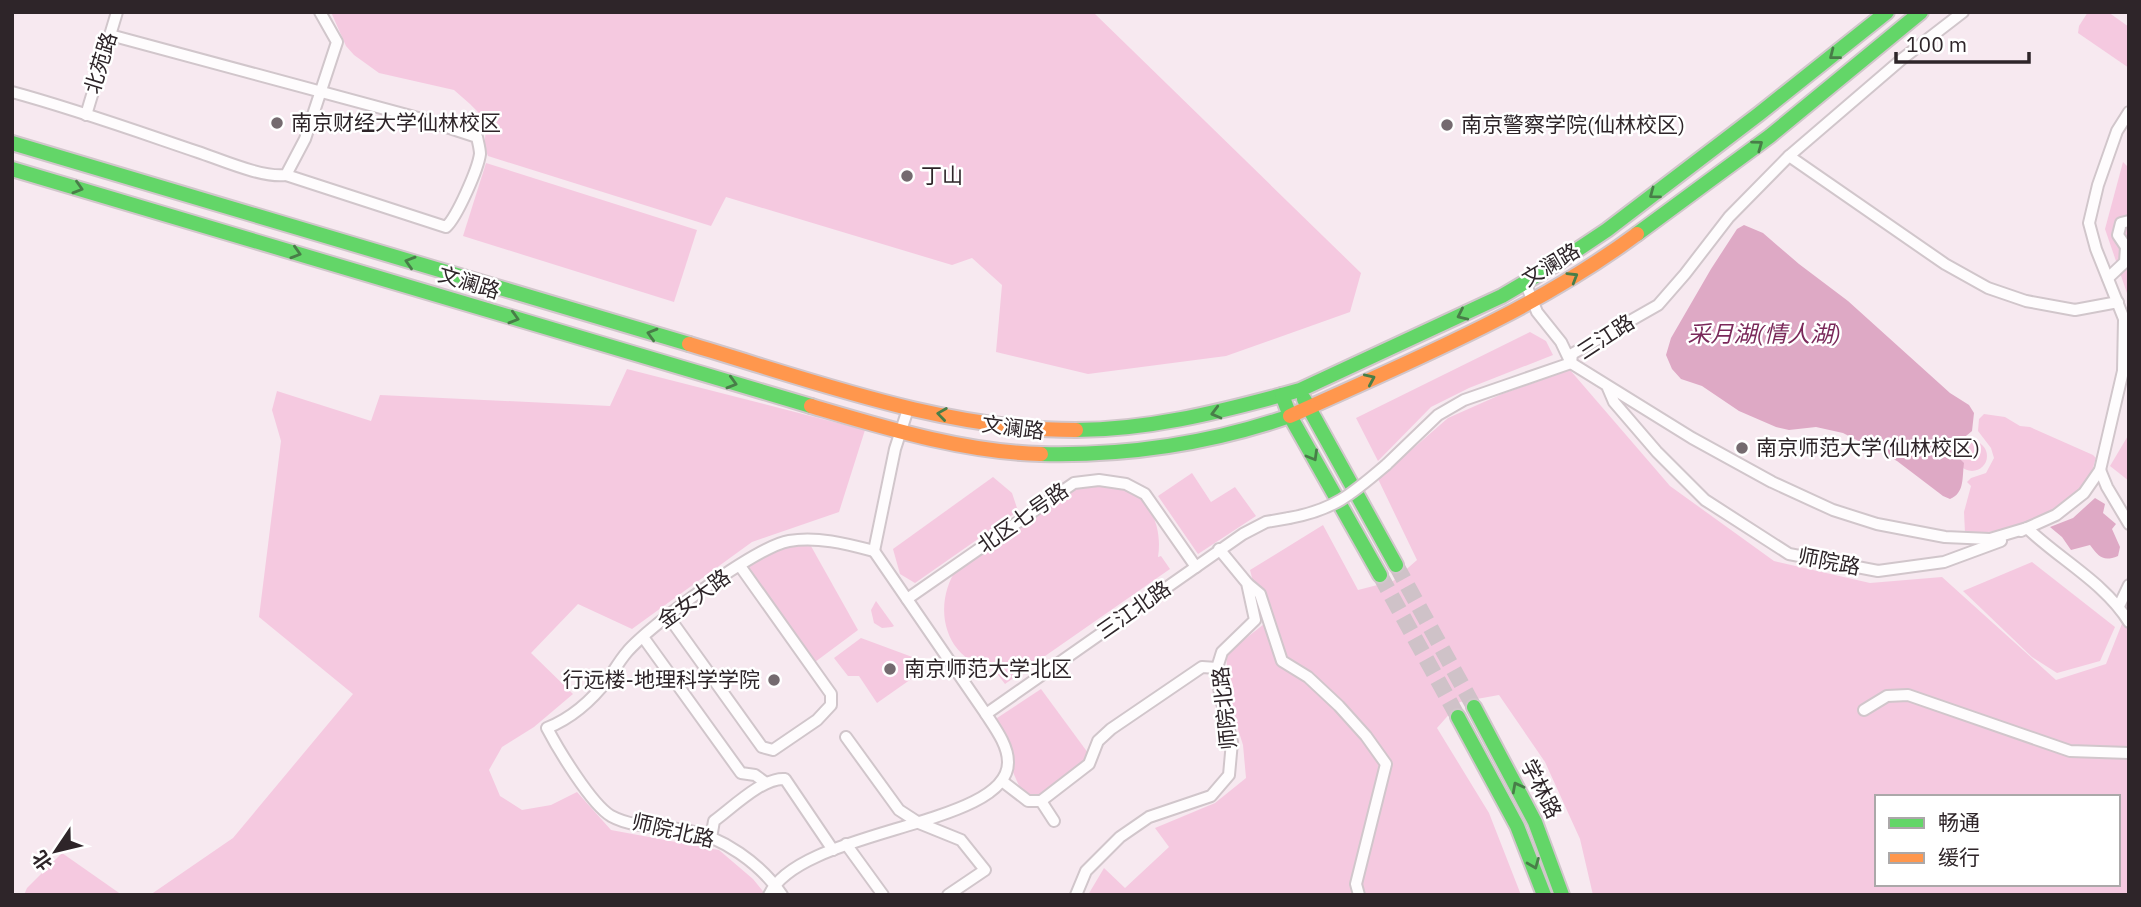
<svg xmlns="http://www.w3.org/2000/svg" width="2141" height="907" font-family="'IBM Plex Sans','Noto Sans SC',sans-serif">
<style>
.green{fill:#f5c9e0;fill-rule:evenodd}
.water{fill:#dea9c5}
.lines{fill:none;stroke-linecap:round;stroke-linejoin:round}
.primary-tunnel{stroke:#cfc2c8;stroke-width:16;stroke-dasharray:16 8;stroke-linecap:butt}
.street-casing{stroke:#d1c6cb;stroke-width:14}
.fast-casing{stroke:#d1c6cb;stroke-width:18}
.slow-casing{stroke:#d1c6cb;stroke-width:18}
.street{stroke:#fefcfd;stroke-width:10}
.fast{stroke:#63d668;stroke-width:14}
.slow{stroke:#ff974d;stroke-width:14}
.street-bridge-casing{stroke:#d1c6cb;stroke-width:14;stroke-linecap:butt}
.street-bridge{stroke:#fefcfd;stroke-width:10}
.oneway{stroke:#487e48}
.poi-dot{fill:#746a6f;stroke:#fff;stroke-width:2.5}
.labels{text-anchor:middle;stroke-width:5;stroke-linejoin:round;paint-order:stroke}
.street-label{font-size:21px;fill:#2e2529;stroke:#fff}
.poi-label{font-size:21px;fill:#2e2529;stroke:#fff;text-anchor:start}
.water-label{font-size:23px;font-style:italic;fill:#7a295a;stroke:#fff}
</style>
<rect width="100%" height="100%" fill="#f7e9f0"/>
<g class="green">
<path d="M 331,12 L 1093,12 L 1361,273 L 1350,312 L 1226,356 L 1088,374 L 996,352 L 1002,285 L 972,258 L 952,265 L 726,197 L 711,226 L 488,156 L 484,146 L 486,130 L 481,115 L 470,104 L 454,90 L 379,73 L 354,55 L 346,46 Z"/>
<path d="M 2088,12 L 2108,12 L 2129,27 L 2129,68 L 2078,33 L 2079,26 Z"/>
<path d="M 2123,162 L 2129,168 L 2129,299 L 2105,229 Z"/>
<path d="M 486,163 L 697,230 L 674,302 L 463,236 Z"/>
<path d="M 1530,332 L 1546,341 L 1553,355 L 1469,388 L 1431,407 L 1378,461 L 1356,418 Z"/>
<path d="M 627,369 L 865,430 L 839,512 L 752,542 L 632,629 L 578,604 L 531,653 L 573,694 L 534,727 L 502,747 L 489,770 L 500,796 L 522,810 L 551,805 L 577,792 L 611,830 L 719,850 L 753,879 L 766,895 L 150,895 L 233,838 L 353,694 L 259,617 L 281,441 L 272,410 L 277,391 L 371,421 L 380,395 L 610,406 Z"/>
<path d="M 1570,370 L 1670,486 L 1774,561 L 1870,583 L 1942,577 L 2056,680 L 2106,664 L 2129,606 L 2129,895 L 1593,895 L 1580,839 L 1545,762 L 1499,695 L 1460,702 L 1437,728 L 1489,813 L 1521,895 L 1088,895 L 1104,868 L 1125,888 L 1169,847 L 1155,828 L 1215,803 L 1246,778 L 1243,745 L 1230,704 L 1226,654 L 1264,624 L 1250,570 L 1323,525 L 1358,590 L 1393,581 L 1417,560 L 1378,479 L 1448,418 L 1502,394 ZM 1877,797 L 2118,797 L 2118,884 L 1877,884 Z"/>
<path d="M 1984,414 L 2005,417 L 2020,426 L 2030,427 L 2093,455 L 2096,458 C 2094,463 2093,469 2091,474 C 2074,511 2003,536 1965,533 L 1964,512 L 1971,486 L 1967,482 L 1971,478 L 1986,473 L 1994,458 L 1991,448 L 1978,431 L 1979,419 Z"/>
<path d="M 2129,434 L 2129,481 L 2110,466 Z"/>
<circle cx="1972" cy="456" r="15"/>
<path d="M 1192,473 L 1211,502 L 1235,487 L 1256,516 L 1198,554 L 1158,496 Z"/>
<path d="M 993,477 L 1012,493 L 1018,511 L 915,583 L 900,574 L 893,549 Z"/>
<path d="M 1096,482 C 1106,485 1119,486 1128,490 C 1154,503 1162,532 1158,557 L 1161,556 L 1170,569 L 1005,684 L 995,671 L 997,669 C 945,664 930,606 958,567 L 1077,484 Z"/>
<path d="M 807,539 L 858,630 L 811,665 L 740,566 L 769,547 Z"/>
<path d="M 2032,562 L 2115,627 L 2100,661 L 2057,673 L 2032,657 L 1963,591 Z"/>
<path d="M 876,601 L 894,626 L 892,627 L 882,628 L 874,623 L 871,610 Z"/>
<path d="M 861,638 L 915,658 L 924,670 L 877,703 L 859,676 L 848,676 L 834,658 Z"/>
<path d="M 1041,689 L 1091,757 L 1041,801 L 1020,788 L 991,722 Z"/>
<path d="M 62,853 L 122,895 L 24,895 L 27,888 Z"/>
</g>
<g class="water">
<path d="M 1744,225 L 1763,233 L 1799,264 L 1848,301 L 1950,393 L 1969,405 L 1974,413 L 1972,431 C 1962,440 1955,441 1957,456 L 1964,463 C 1962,477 1965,493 1950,499 L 1943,496 L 1897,461 L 1843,433 L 1816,427 L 1789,430 L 1776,427 L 1739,411 L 1702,386 L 1681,379 L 1672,369 L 1666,355 L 1671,338 L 1711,269 L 1737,229 Z"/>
<path d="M 2095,498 L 2105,504 L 2103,513 L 2116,524 L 2112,529 L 2120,547 L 2118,556 C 2103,562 2099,557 2090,545 L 2071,550 L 2062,537 L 2050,527 L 2073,518 Z"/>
</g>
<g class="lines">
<g class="primary-tunnel">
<path d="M 1396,565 L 1474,707"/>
<path d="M 1380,575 L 1458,717"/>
</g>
<g class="street-casing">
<g id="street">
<path d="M 110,35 L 422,119 L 477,137 C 478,142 480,149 480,154 C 478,169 457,217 446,227 L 286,175"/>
<path d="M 12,92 C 75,109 136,131 198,152 C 222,160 262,178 286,175 L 305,139 L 337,42 L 320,12"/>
<path d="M 86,115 L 117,12"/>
<path d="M 1789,156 L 1945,264 L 1988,288 L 2026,301 L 2075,310 L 2118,302"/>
<path d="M 2108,278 L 2125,262 L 2126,247 L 2118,235 L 2121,223 L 2129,221"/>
<path d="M 1525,282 L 1537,312 L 1561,342 L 1571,363 L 1692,438 L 1772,482 L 1833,510 L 1877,524 L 1945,537 L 1990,539 L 2027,528 L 2056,515 L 2084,493 L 2100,470 L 2123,371 L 2124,319 L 2096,249 L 2089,223 L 2098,185 L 2117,131 L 2129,112"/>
<path d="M 1608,388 L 1614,402 L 1657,452 L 1705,500 L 1789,554 L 1878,571 L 1944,562 L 2001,541"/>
<path d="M 1386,465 L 1438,415 L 1464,400 L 1571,363 L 1572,354 L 1658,305 L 1685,274 L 1729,217 L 1789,156 L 1902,59 L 1963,12"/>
<path d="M 2100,470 L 2107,487 L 2129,524"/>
<path d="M 2021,531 L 2027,528 C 2059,559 2105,583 2129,622"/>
<path d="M 874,551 L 986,714"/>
<path d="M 874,551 L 895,449 L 908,409"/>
<path d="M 1248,584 L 1260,594 L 1282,661 L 1308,677 L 1339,706 L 1366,736 L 1386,764 L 1356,884 L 1359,895"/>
<path d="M 907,599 L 1074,483 L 1099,480 L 1126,484 L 1145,494 L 1196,567"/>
<path d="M 2119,606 L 2129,585"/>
<path d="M 668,616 L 762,747 L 773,750 L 817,720 L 831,705 L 831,694 L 740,566"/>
<path d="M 643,637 L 741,773 L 755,775 L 766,783"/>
<path d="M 1864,710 L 1887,696 L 1908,695 L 2070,751 L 2129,753"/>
<path d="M 846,737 L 899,810 L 919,823 L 961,840 L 985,870 L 948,895"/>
<path d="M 1002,781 L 1028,801 L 1041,801 L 1089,764 L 1098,741 L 1111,729 L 1202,667 L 1217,668"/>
<path d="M 1041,801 L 1054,821"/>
<path d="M 711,838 L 714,821 C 732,808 763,777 785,779 L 833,850"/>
<path d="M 846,844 L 883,895"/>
<path d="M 769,895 C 800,828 1009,827 1008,762 C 1008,745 995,728 986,714 L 1243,534 L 1266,522 L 1289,518"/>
<path d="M 782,895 C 761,864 722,836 685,830 C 661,826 633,828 611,816 C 591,804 558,749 547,728 C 572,718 593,699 609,678 C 615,669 620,660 627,652 C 650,625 757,546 789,541 C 817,536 847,544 874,551"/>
<path d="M 1076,895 L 1086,871 L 1120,837 L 1149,817 L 1211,796 L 1229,775 L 1232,742 L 1220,695 L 1217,668 L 1222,652 L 1255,620 L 1247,583 L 1219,549"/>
</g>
</g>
<g class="fast-casing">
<g id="fast">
<path d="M 12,143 L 689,344"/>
<path d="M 12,169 L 811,406"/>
<path d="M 1637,234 L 1770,136 L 1921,12"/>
<path d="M 1304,399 L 1396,565"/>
<path d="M 1076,430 C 1146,430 1215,413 1282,395"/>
<path d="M 1041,454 C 1127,456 1209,444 1290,416"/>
<path d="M 1380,575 L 1290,416 L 1282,395 L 1300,390 L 1502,296 L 1556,264 L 1607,230 L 1759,114 L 1887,12"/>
<path d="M 1474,707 L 1535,822 L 1562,895"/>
<path d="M 1458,717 L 1517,826 L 1544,895"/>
</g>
</g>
<g class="slow-casing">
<g id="slow">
<path d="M 689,344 C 814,381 944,430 1076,430"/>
<path d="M 811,406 C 886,428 963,452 1041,454"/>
<path d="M 1290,416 C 1408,362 1532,312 1637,234"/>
</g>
</g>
<use href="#street" class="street"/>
<use href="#fast" class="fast"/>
<use href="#slow" class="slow"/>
<g class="street-bridge-casing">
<path id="street-bridge" d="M 1289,518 C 1334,510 1352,494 1386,465"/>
</g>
<use href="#street-bridge" class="street-bridge"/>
</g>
<defs><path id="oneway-chevron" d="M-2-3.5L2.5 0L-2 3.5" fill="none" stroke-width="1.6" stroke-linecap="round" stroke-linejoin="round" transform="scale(1.75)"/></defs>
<g class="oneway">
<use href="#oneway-chevron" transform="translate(1834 55) rotate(142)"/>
<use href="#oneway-chevron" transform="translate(1758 145) rotate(-36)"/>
<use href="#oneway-chevron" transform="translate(78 188) rotate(17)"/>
<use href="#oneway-chevron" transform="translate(1654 194) rotate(143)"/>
<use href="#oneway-chevron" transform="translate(296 253) rotate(17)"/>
<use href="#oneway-chevron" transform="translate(410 262) rotate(-163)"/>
<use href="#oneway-chevron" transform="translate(1573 277) rotate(-31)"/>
<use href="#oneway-chevron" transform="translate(1462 315) rotate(155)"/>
<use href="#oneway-chevron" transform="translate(514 318) rotate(16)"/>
<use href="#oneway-chevron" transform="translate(652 334) rotate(-164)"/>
<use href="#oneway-chevron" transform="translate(1370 379) rotate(-24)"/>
<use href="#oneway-chevron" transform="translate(732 383) rotate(16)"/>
<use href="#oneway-chevron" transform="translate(1216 413) rotate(165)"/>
<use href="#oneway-chevron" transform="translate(942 414) rotate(-172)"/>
<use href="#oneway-chevron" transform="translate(1313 456) rotate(60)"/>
<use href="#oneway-chevron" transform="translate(1517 787) rotate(-118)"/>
<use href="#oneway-chevron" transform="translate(1534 864) rotate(68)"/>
</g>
<g class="poi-dot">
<circle cx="277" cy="123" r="7"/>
<circle cx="1447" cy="125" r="7"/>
<circle cx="907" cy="176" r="7"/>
<circle cx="1742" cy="448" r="7"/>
<circle cx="890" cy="669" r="7"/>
<circle cx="774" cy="680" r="7"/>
</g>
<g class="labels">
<g class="street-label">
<text transform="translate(101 63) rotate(-73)" y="7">北苑路</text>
<text transform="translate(1551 265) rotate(-31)" y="7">文澜路</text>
<text transform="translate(469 283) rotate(17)" y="7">文澜路</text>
<text transform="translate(1606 337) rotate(-33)" y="7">三江路</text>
<text transform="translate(1013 428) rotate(7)" y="7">文澜路</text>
<text transform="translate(1023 518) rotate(-35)" y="7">北区七号路</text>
<text transform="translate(1829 562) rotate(11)" y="7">师院路</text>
<text transform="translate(694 599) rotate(-36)" y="7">金女大路</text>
<text transform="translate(1134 610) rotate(-35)" y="7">三江北路</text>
<text transform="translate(1225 708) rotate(-96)" y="7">师院北路</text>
<text transform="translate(1541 789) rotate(63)" y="7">学林路</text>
<text transform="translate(673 831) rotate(13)" y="7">师院北路</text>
</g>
<g class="poi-label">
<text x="291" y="130">南京财经大学仙林校区</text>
<text x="1461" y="132">南京警察学院(仙林校区)</text>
<text x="921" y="183">丁山</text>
<text x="1756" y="455">南京师范大学(仙林校区)</text>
<text x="904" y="676">南京师范大学北区</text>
<text x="760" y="687" text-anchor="end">行远楼-地理科学学院</text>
</g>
<g class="water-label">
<text x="1764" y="342">采月湖(情人湖)</text>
</g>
</g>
<rect width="2141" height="907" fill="none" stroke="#2e2529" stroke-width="28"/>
<rect x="1875" y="795" width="245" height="91" fill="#ffffff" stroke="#aba8a9" stroke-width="2"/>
<rect x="1889" y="818" width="35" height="10" fill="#63d668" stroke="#aba8a9" stroke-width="2"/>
<text x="1938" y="830" font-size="21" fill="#2e2529">畅通</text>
<rect x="1889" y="853" width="35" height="10" fill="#ff974d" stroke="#aba8a9" stroke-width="2"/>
<text x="1938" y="865" font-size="21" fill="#2e2529">缓行</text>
<g transform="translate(56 851) rotate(235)" stroke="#ffffff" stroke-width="5" paint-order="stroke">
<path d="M0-5L12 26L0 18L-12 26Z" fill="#2e2529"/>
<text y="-10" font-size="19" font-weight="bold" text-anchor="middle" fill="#2e2529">北</text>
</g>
<path d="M1896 52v10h133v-10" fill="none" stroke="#2e2529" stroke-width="3.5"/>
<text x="1906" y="52" font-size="21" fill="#2e2529" stroke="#ffffff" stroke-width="5" paint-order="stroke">100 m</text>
</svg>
